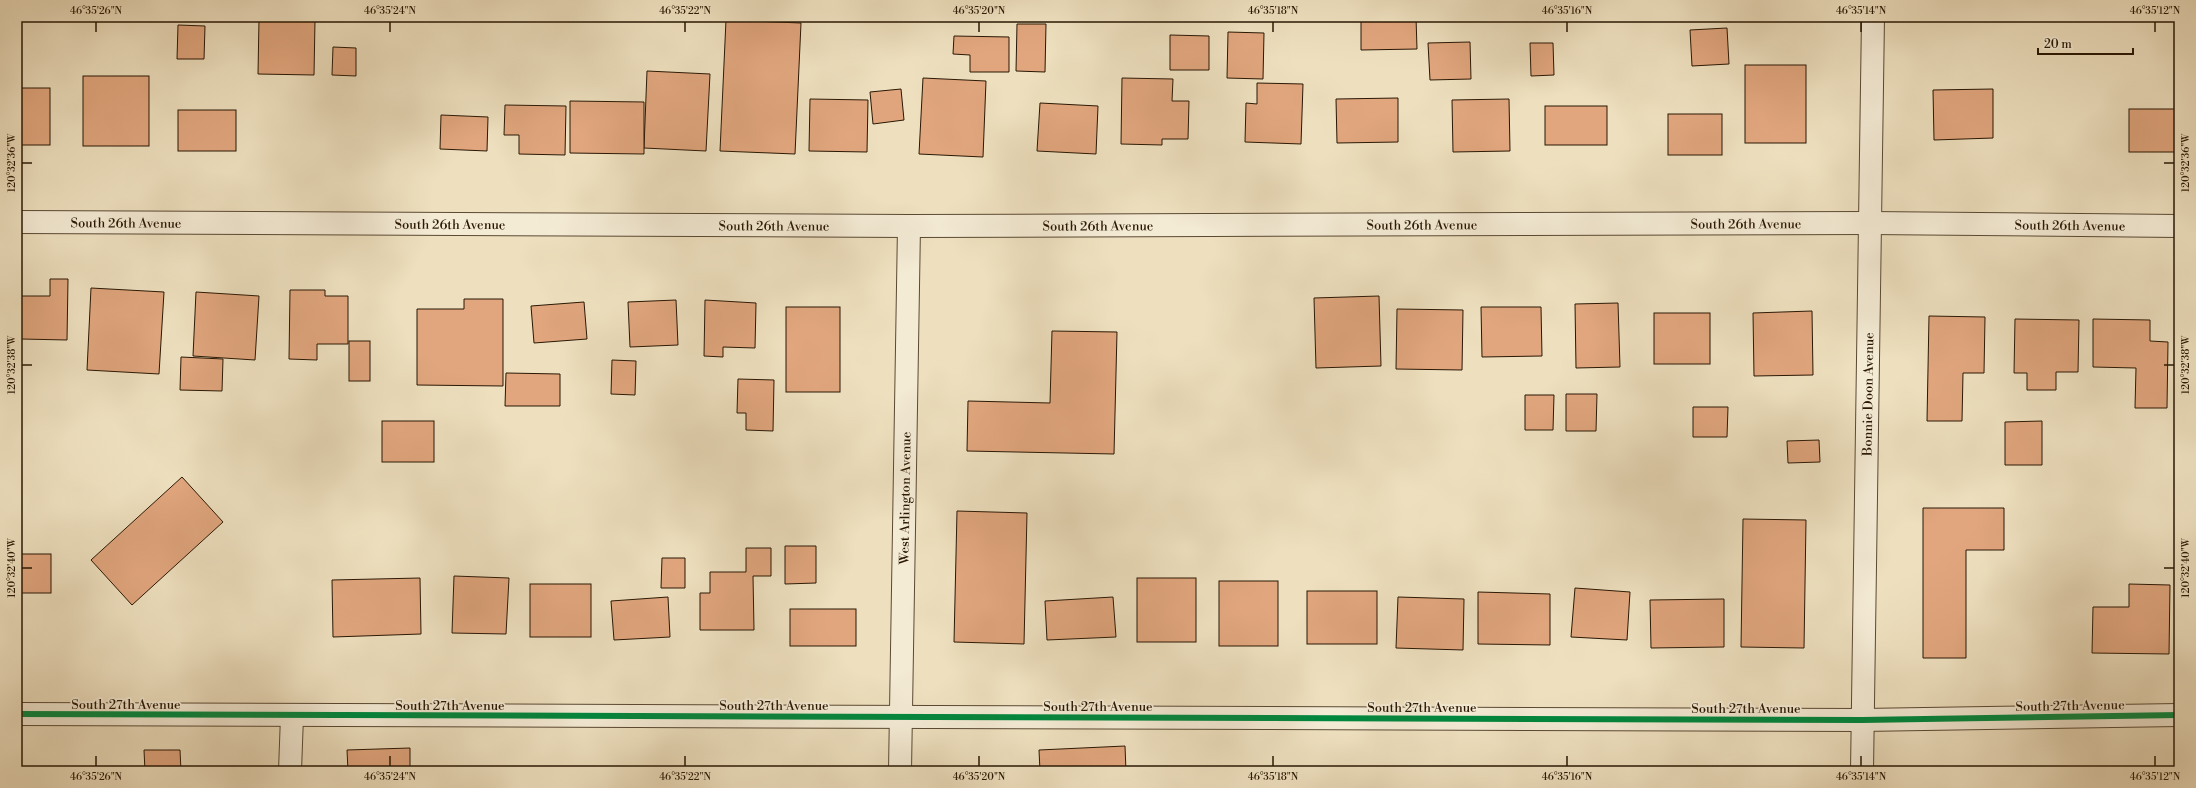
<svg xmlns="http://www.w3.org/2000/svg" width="2196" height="788" font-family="'Libre Bodoni',serif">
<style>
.building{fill:#e1a67e;stroke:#291704}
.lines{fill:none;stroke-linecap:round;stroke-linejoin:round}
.minor-casing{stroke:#5a4933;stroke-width:24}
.minor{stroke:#f4ebd5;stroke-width:22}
.cycleway-casing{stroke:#f4ebd5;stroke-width:8}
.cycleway{stroke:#00873e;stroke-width:6}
.ticks{fill:none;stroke:#291704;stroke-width:1.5}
.labels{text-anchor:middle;stroke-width:3.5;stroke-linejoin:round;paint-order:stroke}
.street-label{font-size:13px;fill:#291704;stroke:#f4ebd5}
.neatline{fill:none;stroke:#291704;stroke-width:1.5}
.ticks-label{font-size:10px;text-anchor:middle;fill:#291704}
</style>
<rect width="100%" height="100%" fill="#eee0bf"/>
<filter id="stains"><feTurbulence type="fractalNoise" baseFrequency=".005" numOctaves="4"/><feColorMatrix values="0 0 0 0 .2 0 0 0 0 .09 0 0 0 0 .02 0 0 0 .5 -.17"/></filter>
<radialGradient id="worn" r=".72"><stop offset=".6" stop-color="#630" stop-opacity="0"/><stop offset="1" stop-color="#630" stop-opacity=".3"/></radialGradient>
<g class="building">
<path d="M 1361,17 L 1416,17 L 1417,49 L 1361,50 Z"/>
<path d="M 259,19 L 315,20 L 314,75 L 258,74 Z"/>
<path d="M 726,20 L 801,23 L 795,154 L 720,151 Z"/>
<path d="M 1017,24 L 1046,24 L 1045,72 L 1016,71 Z"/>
<path d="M 178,25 L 205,26 L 204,59 L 177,59 Z"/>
<path d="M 1727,28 L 1729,64 L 1692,66 L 1690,30 Z"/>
<path d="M 1228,32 L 1264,33 L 1263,79 L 1227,78 Z"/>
<path d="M 1170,35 L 1209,36 L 1209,70 L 1170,70 Z"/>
<path d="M 954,36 L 1009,37 L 1009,72 L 970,72 L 970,55 L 953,54 Z"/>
<path d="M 1470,42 L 1471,79 L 1430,80 L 1428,43 Z"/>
<path d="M 1530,43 L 1553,43 L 1554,75 L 1531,76 Z"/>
<path d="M 333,47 L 356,48 L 356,76 L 332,75 Z"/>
<rect x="1745" y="65" width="61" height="78"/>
<path d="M 647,71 L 710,74 L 706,151 L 644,148 Z"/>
<rect x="83" y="76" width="66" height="70"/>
<path d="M 923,78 L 986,81 L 983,157 L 919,154 Z"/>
<path d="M 1122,78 L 1173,79 L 1172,101 L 1189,101 L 1188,139 L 1162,139 L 1162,145 L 1121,144 Z"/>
<path d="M 1257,83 L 1303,84 L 1301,144 L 1245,142 L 1246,103 L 1257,104 Z"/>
<rect x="17" y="88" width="33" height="57"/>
<path d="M 901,89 L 904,120 L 873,124 L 870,92 Z"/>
<path d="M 1993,89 L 1993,138 L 1934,140 L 1933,90 Z"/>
<path d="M 1398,98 L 1398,142 L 1337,143 L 1336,99 Z"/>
<path d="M 810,99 L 868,100 L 867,152 L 809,151 Z"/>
<path d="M 1509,99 L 1510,151 L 1453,152 L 1452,100 Z"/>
<path d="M 570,101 L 644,102 L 644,154 L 570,153 Z"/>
<path d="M 1040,103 L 1098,106 L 1096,154 L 1037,151 Z"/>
<path d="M 505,105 L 566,106 L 565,155 L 519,154 L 519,135 L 504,135 Z"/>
<rect x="1545" y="106" width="62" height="39"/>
<rect x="2129" y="109" width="50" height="43"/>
<rect x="178" y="110" width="58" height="41"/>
<rect x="1668" y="114" width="54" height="41"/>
<path d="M 441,115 L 488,117 L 487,151 L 440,149 Z"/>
<path d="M 50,279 L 68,279 L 67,340 L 21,339 L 21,360 L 17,360 L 17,296 L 50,296 Z"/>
<path d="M 91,288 L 164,292 L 159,374 L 87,370 Z"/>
<path d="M 290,290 L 325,290 L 325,296 L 348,296 L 348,344 L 317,344 L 317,360 L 289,359 Z"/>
<path d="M 196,292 L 259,296 L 255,360 L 193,356 Z"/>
<path d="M 1379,296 L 1381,366 L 1316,368 L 1314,298 Z"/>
<path d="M 464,299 L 503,299 L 503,386 L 417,385 L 417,309 L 464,309 Z"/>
<path d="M 676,300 L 678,345 L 630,347 L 628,302 Z"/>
<path d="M 705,300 L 756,303 L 755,348 L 723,347 L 723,357 L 704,356 Z"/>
<path d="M 584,302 L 587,339 L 534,343 L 531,306 Z"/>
<path d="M 1618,303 L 1620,367 L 1576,368 L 1575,304 Z"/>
<rect x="786" y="307" width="54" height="85"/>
<path d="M 1481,307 L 1541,307 L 1542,356 L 1482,357 Z"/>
<path d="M 1397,309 L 1463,310 L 1462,370 L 1396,369 Z"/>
<path d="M 1812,311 L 1813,375 L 1754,376 L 1753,313 Z"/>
<rect x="1654" y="313" width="56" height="51"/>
<path d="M 1929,316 L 1985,317 L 1984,373 L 1963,373 L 1962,421 L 1927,421 Z"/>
<path d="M 2015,319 L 2079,320 L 2078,372 L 2056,372 L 2056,390 L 2027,390 L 2027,373 L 2014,373 Z"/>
<path d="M 2093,319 L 2150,320 L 2150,341 L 2168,342 L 2167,408 L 2135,408 L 2136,368 L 2093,367 Z"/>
<path d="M 1052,331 L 1117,332 L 1114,454 L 967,451 L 968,401 L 1050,403 Z"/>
<rect x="349" y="341" width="21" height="40"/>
<path d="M 181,357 L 223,359 L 222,391 L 180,390 Z"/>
<path d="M 612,360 L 636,361 L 635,395 L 611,394 Z"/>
<path d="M 506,373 L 560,374 L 560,406 L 505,406 Z"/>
<path d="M 738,379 L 774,380 L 773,431 L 746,430 L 746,413 L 737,413 Z"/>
<path d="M 1566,394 L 1597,394 L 1596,431 L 1566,431 Z"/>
<path d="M 1525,395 L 1554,395 L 1553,430 L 1525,430 Z"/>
<path d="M 1693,407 L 1728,407 L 1727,437 L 1693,437 Z"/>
<rect x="382" y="421" width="52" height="41"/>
<path d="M 2042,421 L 2042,465 L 2005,465 L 2005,422 Z"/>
<path d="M 1819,440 L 1820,462 L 1788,463 L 1787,441 Z"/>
<path d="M 182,477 L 223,522 L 132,605 L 91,560 Z"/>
<path d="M 1923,508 L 2004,508 L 2004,550 L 1966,550 L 1966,658 L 1923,658 Z"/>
<path d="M 957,511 L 1027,513 L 1024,644 L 954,642 Z"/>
<path d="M 1743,519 L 1806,520 L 1804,648 L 1741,647 Z"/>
<path d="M 785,546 L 816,546 L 816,583 L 785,584 Z"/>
<path d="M 746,548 L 771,548 L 771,576 L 753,576 L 754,630 L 700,630 L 700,593 L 710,593 L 710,572 L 746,572 Z"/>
<rect x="17" y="554" width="34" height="39"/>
<path d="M 662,558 L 685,558 L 685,588 L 661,588 Z"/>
<path d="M 454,576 L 509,578 L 506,634 L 452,633 Z"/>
<path d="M 420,578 L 421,634 L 333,637 L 332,580 Z"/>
<rect x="1137" y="578" width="59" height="64"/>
<rect x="1219" y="581" width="59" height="65"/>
<rect x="530" y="584" width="61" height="53"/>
<path d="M 2129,584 L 2170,585 L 2169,654 L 2092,653 L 2093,607 L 2129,607 Z"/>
<path d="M 1575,588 L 1630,592 L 1627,640 L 1571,637 Z"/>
<rect x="1307" y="591" width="70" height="53"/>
<path d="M 1478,592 L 1550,594 L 1550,645 L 1478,644 Z"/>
<path d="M 668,597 L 670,637 L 614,640 L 611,601 Z"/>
<path d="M 1113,597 L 1116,637 L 1047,640 L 1045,601 Z"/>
<path d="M 1398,597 L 1464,599 L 1463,650 L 1396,648 Z"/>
<path d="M 1724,599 L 1724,647 L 1651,648 L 1650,600 Z"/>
<rect x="790" y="609" width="66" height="37"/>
<path d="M 1125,746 L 1126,771 L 1040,771 L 1039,750 Z"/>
<path d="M 410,748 L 410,771 L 348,771 L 347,750 Z"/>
<path d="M 144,750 L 180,750 L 181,771 L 145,771 Z"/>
</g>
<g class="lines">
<g class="minor-casing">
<g id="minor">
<path id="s1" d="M 17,222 L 909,226 L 1870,223 L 2179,226"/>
<path d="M 17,714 L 1862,720 L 2179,715"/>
<path d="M 290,771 L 292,716"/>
<path id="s2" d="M 900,771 L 909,226"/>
<path id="s3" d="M 1862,771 L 1873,17"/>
</g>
</g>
<use href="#minor" class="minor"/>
<g class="cycleway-casing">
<path id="cycleway" d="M 17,714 L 1862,720 L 2179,715"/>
</g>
<use href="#cycleway" class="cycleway"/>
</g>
<path class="ticks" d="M 96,22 L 96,32M 390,22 L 390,32M 685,22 L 685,32M 979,22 L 979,32M 1273,22 L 1273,32M 1567,22 L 1567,32M 1861,22 L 1861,32M 2155,22 L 2155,32M 22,163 L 32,163M 2164,163 L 2174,163M 22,365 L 32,365M 2164,365 L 2174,365M 22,568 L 32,568M 2164,568 L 2174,568M 96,756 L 96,766M 390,756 L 390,766M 685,756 L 685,766M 979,756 L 979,766M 1273,756 L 1273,766M 1567,756 L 1567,766M 1861,756 L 1861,766M 2155,756 L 2155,766"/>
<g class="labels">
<g class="street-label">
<text dy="5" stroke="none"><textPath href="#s1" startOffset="109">South 26th Avenue</textPath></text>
<text dy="5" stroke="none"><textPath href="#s1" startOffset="1729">South 26th Avenue</textPath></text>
<text dy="5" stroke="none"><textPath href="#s1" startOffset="433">South 26th Avenue</textPath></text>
<text dy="5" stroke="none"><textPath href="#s1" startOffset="1405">South 26th Avenue</textPath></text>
<text dy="5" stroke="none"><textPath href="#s1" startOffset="757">South 26th Avenue</textPath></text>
<text dy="5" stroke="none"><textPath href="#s1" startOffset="1081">South 26th Avenue</textPath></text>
<text dy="5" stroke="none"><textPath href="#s1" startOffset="2053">South 26th Avenue</textPath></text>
<text dy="5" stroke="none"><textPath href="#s3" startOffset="377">Bonnie Doon Avenue</textPath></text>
<text dy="5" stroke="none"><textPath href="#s2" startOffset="273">West Arlington Avenue</textPath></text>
<text x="126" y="709">South 27th Avenue</text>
<text x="450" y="710">South 27th Avenue</text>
<text x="774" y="710">South 27th Avenue</text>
<text transform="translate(2070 705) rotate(-1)" y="5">South 27th Avenue</text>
<text x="1098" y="711">South 27th Avenue</text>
<text x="1422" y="712">South 27th Avenue</text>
<text x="1746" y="713">South 27th Avenue</text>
</g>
</g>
<rect width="2196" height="788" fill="none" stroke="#eee0bf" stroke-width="44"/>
<path d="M2038 48v6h95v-6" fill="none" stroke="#291704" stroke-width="2"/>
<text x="2044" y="48" font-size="12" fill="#291704" stroke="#f4ebd5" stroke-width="3" paint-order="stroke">20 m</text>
<rect x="22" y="22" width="2152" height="744" class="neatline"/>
<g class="ticks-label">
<text x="96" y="14">46°35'26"N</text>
<text x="390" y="14">46°35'24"N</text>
<text x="685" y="14">46°35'22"N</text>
<text x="979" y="14">46°35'20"N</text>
<text x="1273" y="14">46°35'18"N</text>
<text x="1567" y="14">46°35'16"N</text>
<text x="1861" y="14">46°35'14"N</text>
<text x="2155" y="14">46°35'12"N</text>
<text transform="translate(2185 163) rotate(-90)" y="4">120°32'36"W</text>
<text transform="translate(11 163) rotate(-90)" y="4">120°32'36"W</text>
<text transform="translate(2185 365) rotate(-90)" y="4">120°32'38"W</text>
<text transform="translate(11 365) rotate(-90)" y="4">120°32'38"W</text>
<text transform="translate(2185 568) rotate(-90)" y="4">120°32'40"W</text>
<text transform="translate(11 568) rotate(-90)" y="4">120°32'40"W</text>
<text x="96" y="780">46°35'26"N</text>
<text x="390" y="780">46°35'24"N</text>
<text x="685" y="780">46°35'22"N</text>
<text x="979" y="780">46°35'20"N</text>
<text x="1273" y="780">46°35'18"N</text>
<text x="1567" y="780">46°35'16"N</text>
<text x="1861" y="780">46°35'14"N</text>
<text x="2155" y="780">46°35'12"N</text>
</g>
<rect width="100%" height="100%" filter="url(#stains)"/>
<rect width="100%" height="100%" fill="url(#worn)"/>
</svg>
